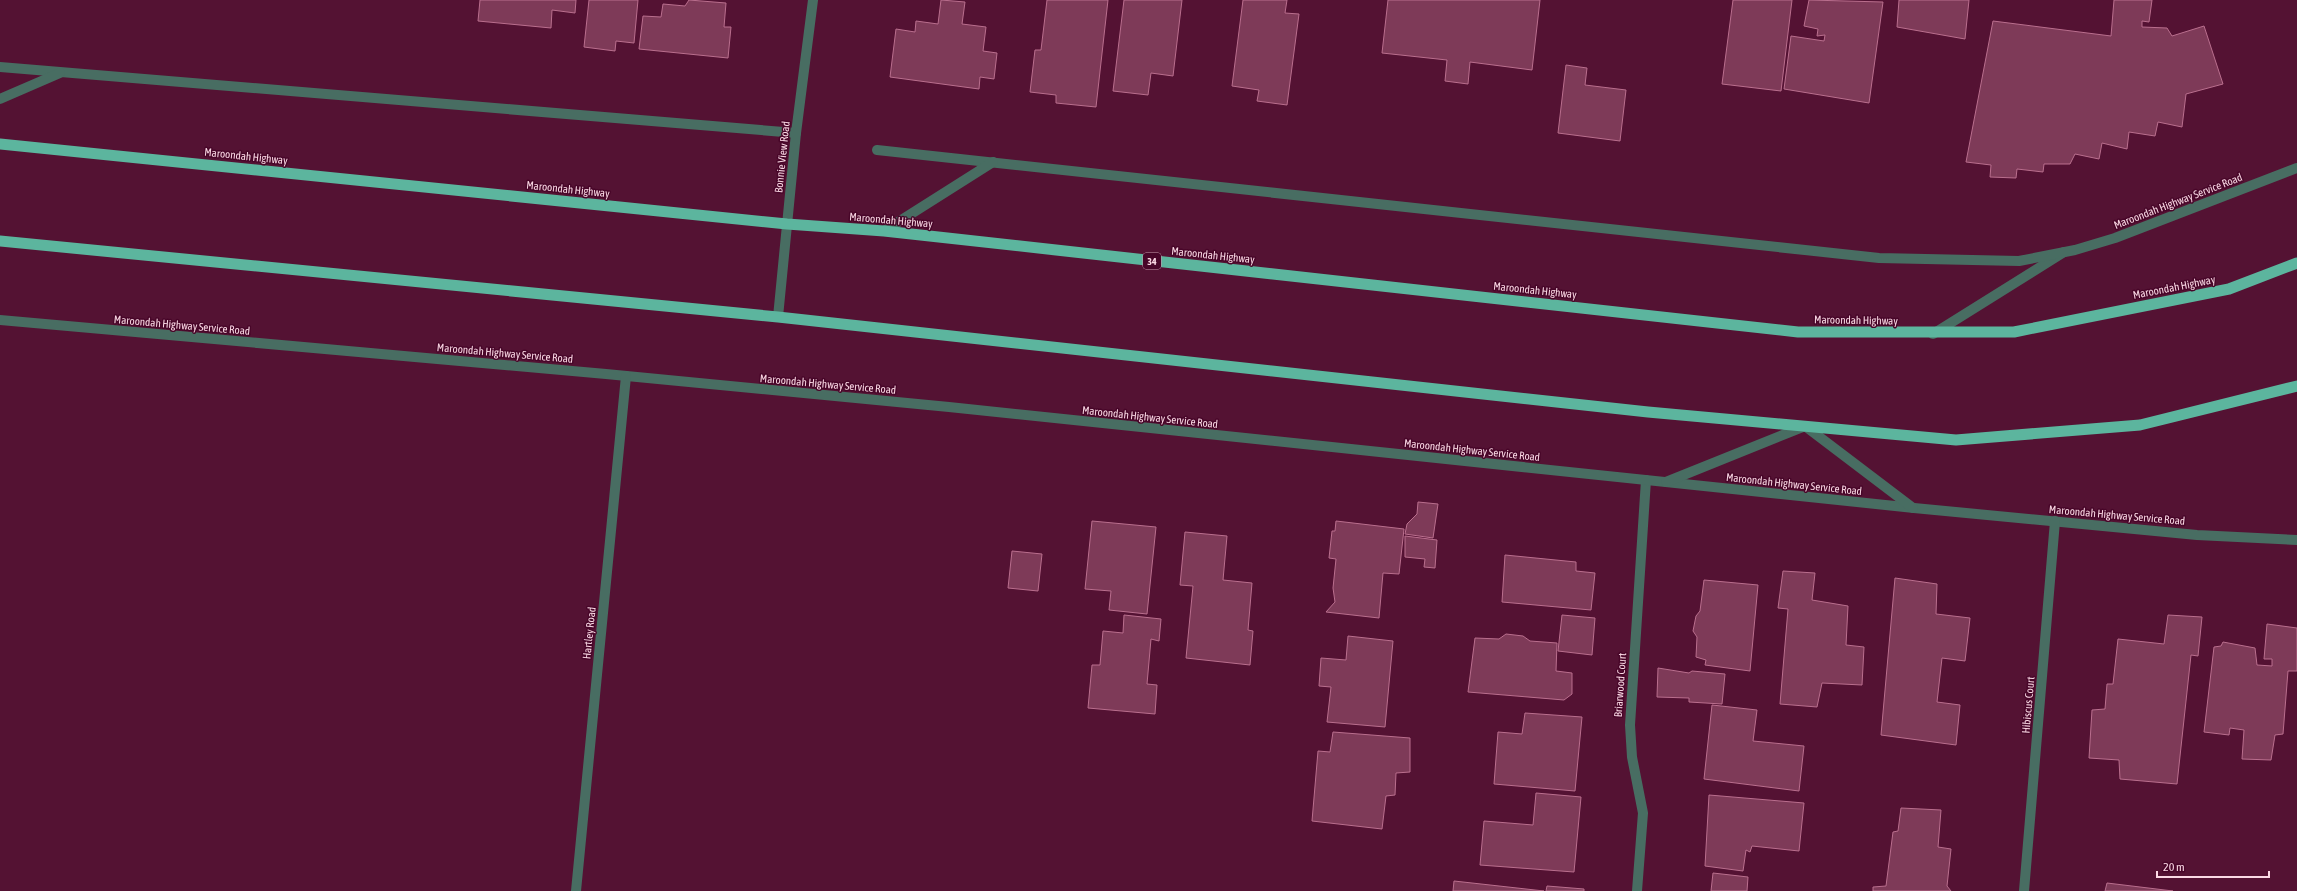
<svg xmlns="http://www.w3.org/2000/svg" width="2297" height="891" font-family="'Asap Condensed',sans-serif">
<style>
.building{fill:#7e3a58;stroke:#ba6f8e}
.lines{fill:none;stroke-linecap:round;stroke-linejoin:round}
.service{stroke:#486d62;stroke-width:10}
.minor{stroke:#486d62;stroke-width:10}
.trunk{stroke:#5cb59e;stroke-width:11}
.labels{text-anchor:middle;stroke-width:3;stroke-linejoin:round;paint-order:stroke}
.shield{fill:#480629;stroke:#c59aad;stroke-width:1}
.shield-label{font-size:10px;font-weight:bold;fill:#fbd9e5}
.street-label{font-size:11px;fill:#fbd9e5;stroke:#480629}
</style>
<rect width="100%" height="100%" fill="#541233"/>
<g class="building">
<path d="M 480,0 L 576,0 L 575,13 L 552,10 L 551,28 L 478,21 Z"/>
<path d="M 589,0 L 638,0 L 634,43 L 616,41 L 615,51 L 584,47 Z"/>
<path d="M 689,0 L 726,3 L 724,27 L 731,27 L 728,58 L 639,49 L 643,16 L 661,17 L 663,4 L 685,6 Z"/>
<path d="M 941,0 L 965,2 L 962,24 L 986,27 L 983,51 L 997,53 L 994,79 L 980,77 L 979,89 L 890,77 L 896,29 L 915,32 L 916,21 L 938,24 Z"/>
<path d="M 1047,0 L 1108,0 L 1096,107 L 1056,103 L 1056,95 L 1030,92 L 1035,50 L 1041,50 Z"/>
<path d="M 1124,0 L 1182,0 L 1173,76 L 1151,73 L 1148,95 L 1113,91 Z"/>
<path d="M 1243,0 L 1287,0 L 1285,13 L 1299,14 L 1287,105 L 1257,101 L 1259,90 L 1232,86 Z"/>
<path d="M 1388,0 L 1540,0 L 1532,70 L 1470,62 L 1468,84 L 1445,81 L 1447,60 L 1382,53 Z"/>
<path d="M 1733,0 L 1792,0 L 1781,91 L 1722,84 Z"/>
<path d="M 1809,0 L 1883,2 L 1869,103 L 1784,89 L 1791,36 L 1824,41 L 1825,35 L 1817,36 L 1818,29 L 1804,26 Z"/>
<path d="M 1899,0 L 1969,0 L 1965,39 L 1897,27 Z"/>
<path d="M 2114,0 L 2152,0 L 2149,22 L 2142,21 L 2142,27 L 2167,28 L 2172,36 L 2204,26 L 2223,84 L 2186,94 L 2182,127 L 2158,122 L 2155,136 L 2129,132 L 2127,149 L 2102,143 L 2099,159 L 2075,154 L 2070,164 L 2044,164 L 2043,172 L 2017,169 L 2016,178 L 1990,177 L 1991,165 L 1966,162 L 1993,21 L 2111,36 Z"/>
<path d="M 1566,65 L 1587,68 L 1585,85 L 1626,90 L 1620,141 L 1558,133 Z"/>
<path d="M 1418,502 L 1438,504 L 1433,538 L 1405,534 L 1407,524 L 1417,514 Z"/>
<path d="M 1092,521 L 1156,527 L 1147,614 L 1109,610 L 1111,591 L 1085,589 Z"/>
<path d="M 1336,521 L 1404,529 L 1399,574 L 1383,573 L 1379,618 L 1326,612 L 1335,602 L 1333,588 L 1336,559 L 1329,558 L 1332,531 L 1335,531 Z"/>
<path d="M 1185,532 L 1227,536 L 1223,580 L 1252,583 L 1248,630 L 1253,631 L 1250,665 L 1186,658 L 1193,586 L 1180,585 Z"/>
<path d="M 1405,536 L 1437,540 L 1435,568 L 1424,567 L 1425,559 L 1405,557 Z"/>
<path d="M 1012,551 L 1042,554 L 1038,591 L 1008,588 Z"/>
<path d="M 1505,555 L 1576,562 L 1576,571 L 1595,573 L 1591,610 L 1502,602 Z"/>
<path d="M 1783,571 L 1815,573 L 1812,600 L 1848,606 L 1846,645 L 1864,647 L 1862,685 L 1822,683 L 1817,707 L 1780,704 L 1788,609 L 1778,608 Z"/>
<path d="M 1895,578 L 1937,584 L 1936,614 L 1970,618 L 1965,661 L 1942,658 L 1937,702 L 1960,705 L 1956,745 L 1881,735 Z"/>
<path d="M 1704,580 L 1758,585 L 1750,671 L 1705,665 L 1706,660 L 1696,657 L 1697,637 L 1693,631 L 1696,616 L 1700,611 Z"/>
<path d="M 1124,615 L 1161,619 L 1159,641 L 1151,639 L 1147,684 L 1157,685 L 1155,714 L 1088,708 L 1092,665 L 1100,665 L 1103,631 L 1123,633 Z"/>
<path d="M 1562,615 L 1595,618 L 1592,655 L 1558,651 Z"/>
<path d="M 2168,615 L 2202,617 L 2198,656 L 2191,655 L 2177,784 L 2120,779 L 2119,760 L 2089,758 L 2092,710 L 2105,709 L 2107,684 L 2113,684 L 2118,639 L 2164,644 Z"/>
<path d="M 2267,624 L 2297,628 L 2297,671 L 2288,671 L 2283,734 L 2275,735 L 2271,760 L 2242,759 L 2244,730 L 2230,728 L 2229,735 L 2204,732 L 2214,647 L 2221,646 L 2223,642 L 2255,648 L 2257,665 L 2272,666 L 2272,659 L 2264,659 Z"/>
<path d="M 1506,634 L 1523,636 L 1530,641 L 1557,643 L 1556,671 L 1572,673 L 1572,694 L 1564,700 L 1468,692 L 1475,638 L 1499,639 Z"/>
<path d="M 1348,636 L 1393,641 L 1385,727 L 1327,722 L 1331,687 L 1319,686 L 1321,658 L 1346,660 Z"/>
<path d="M 1658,668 L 1689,673 L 1692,671 L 1725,674 L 1722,704 L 1689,702 L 1689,698 L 1657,697 Z"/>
<path d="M 1712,705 L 1757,710 L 1753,741 L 1804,746 L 1799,791 L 1704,779 Z"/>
<path d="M 1525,713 L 1582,717 L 1575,791 L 1494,784 L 1498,732 L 1522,734 Z"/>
<path d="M 1333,732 L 1410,738 L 1410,772 L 1396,773 L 1395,795 L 1386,796 L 1382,829 L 1312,821 L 1318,751 L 1330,752 Z"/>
<path d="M 1536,793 L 1581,797 L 1574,872 L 1480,865 L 1484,821 L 1533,825 Z"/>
<path d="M 1709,795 L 1804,803 L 1799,851 L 1752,846 L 1750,852 L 1746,850 L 1743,871 L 1705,866 Z"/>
<path d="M 1901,808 L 1941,810 L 1938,847 L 1951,849 L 1947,886 L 1951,891 L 1873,891 L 1873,887 L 1886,886 L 1893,832 L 1898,831 Z"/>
<path d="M 1713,873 L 1748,877 L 1747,891 L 1711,891 Z"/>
<path d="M 1454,881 L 1544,891 L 1453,891 Z"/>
<path d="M 2107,883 L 2173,891 L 2105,891 Z"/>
<path d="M 1547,886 L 1584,889 L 1584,891 L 1546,891 Z"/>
</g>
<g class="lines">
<g class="service">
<path d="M 1933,334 L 2064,252"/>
<path d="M 1637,891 L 1643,813 L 1632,757 L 1630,725 L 1646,480"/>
</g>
<g class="minor">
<path d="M 0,67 L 796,133"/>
<path d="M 0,99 L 60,73"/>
<path d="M 877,150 L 1879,258 L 2019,261 L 2075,250 L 2115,238 L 2297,168"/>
<path d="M 884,231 L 993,162"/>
<path d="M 778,317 L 796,133 L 813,0"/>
<path d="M 0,320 L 606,374 L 949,407 L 1914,508 L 2197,535 L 2297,540"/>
<path d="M 1666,482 L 1805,426 L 1913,508"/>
<path d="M 576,891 L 626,376"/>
<path d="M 2024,891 L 2055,521"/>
</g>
<g class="trunk">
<path d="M 0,144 L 787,224 L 884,231 L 1798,332 L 2014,332 L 2229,289 L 2297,263"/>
<path d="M 0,241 L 778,317 L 1648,412 L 1956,440 L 2140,425 L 2297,386"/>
</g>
</g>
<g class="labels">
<rect class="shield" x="1143" y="253" width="18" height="16" rx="3"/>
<g class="shield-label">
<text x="1152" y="265">34</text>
</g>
<g class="street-label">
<text transform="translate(246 156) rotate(6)" y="4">Maroondah Highway</text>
<text transform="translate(782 157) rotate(-84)" y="4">Bonnie View Road</text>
<text transform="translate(568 189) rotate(6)" y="4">Maroondah Highway</text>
<text transform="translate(2178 201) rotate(-21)" y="4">Maroondah Highway Service Road</text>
<text transform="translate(891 220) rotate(5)" y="4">Maroondah Highway</text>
<text transform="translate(1213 255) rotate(6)" y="4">Maroondah Highway</text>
<text transform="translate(2174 287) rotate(-11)" y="4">Maroondah Highway</text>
<text transform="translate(1535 290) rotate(6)" y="4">Maroondah Highway</text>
<text transform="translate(1856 320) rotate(1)" y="4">Maroondah Highway</text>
<text transform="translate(182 325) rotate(5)" y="4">Maroondah Highway Service Road</text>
<text transform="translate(505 353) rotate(5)" y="4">Maroondah Highway Service Road</text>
<text transform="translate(828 384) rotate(5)" y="4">Maroondah Highway Service Road</text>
<text transform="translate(1150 417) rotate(6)" y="4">Maroondah Highway Service Road</text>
<text transform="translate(1472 450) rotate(6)" y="4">Maroondah Highway Service Road</text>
<text transform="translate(1794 484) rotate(6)" y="4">Maroondah Highway Service Road</text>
<text transform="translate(2117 515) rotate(5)" y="4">Maroondah Highway Service Road</text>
<text transform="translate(589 633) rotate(-84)" y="4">Hartley Road</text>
<text transform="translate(1620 685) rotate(-86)" y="4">Briarwood Court</text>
<text transform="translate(2028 705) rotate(-85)" y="4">Hibiscus Court</text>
</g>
</g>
<path d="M2157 871v6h112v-6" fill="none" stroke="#fbd9e5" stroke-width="2"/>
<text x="2163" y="871" font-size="12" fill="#fbd9e5" stroke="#480629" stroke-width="3" paint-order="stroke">20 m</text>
</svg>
